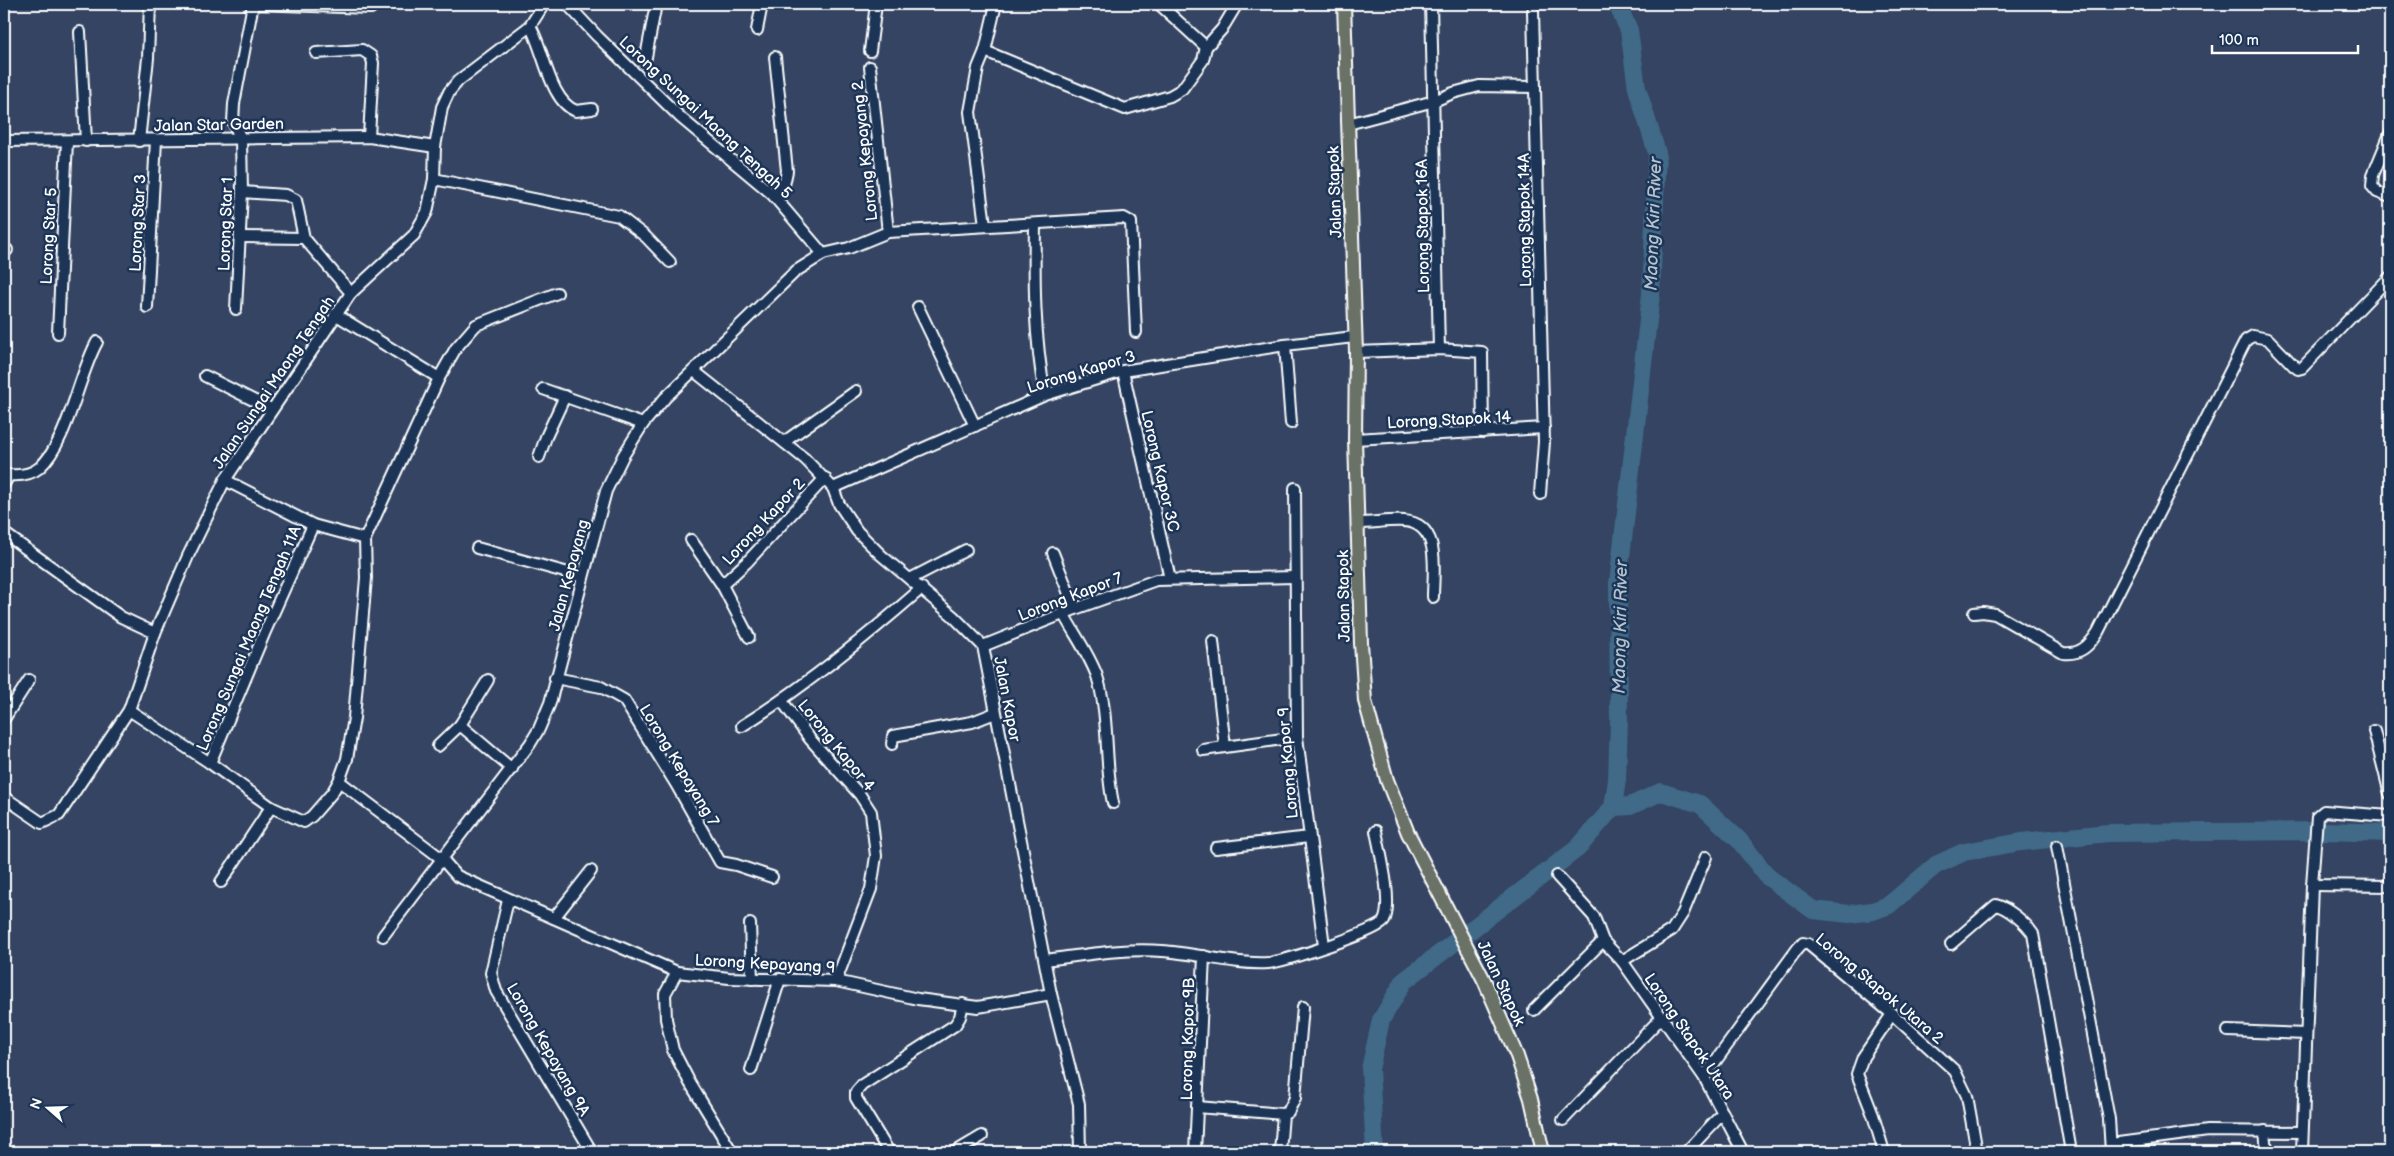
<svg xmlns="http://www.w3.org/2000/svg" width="2394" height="1156" font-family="'Balsamiq Sans',sans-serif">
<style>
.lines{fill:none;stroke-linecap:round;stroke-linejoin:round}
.river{stroke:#416a88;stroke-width:18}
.minor-casing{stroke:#fff;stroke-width:14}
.major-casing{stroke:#fff;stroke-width:16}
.minor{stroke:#1d3557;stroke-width:10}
.major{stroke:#6a7166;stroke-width:12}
.labels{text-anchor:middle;stroke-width:5;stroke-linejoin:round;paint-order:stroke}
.street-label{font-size:16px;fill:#fff;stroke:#1d3557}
.water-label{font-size:18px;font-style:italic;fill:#b3c3cf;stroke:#1d3557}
</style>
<rect width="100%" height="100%" fill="#344462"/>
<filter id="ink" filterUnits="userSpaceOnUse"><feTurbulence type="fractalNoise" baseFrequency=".02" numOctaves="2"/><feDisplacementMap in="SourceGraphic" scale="10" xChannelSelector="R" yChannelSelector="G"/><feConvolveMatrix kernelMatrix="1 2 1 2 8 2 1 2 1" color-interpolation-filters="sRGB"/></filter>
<g filter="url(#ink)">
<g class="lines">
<g class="river">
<path d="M 1613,807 L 1630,806 L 1661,792 L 1700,804 L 1739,840 L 1768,877 L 1813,910 L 1849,914 L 1873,911 L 1889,905 L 1936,865 L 1964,852 L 2021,842 L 2108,833 L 2325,831 L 2390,833"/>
<path d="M 1375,1152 L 1370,1069 L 1381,1020 L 1404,981 L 1578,848 L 1613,807 L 1617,780 L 1619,720 L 1618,583 L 1651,294 L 1657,153 L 1637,88 L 1629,30 L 1617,4"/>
</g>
<g class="minor-casing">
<g id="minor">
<path d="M 253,4 L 371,8"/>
<path d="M 567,4 L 597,36 L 681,118 L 772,194 L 823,254"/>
<path d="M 1159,4 L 1206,47"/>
<path d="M 1431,4 L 1439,349"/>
<path d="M 1533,11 L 1544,442 L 1540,494"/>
<path d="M 530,26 C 544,48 549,101 576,111 L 592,109"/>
<path d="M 757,30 L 762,4"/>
<path d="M 80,32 L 86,141"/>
<path d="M 870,51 L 876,4"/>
<path d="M 985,51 L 1125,109 L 1170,96 L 1182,89 L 1203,60 L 1206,47 L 1222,29 L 1237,4"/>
<path d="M 316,53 L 362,50 L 371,56 L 373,63 L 369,137"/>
<path d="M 645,62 L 656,4"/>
<path d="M 870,67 L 888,232"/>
<path d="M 1348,124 L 1434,101 L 1453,93 L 1479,86 L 1535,87"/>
<path d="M 2390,134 L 2373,175 L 2372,186 L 2377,192 L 2390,197"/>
<path d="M 4,141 L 369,137 L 435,147"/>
<path d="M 139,141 L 148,58 L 150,4"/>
<path d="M 434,179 L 619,216 L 646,237 L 670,262"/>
<path d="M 242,192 L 286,195 L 296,200 L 304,238 L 351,293"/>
<path d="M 772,194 L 784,185 L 787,171 L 775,57"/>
<path d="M 1035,224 C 1034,283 1034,335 1045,395"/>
<path d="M 985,225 L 970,112 L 978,68 L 985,51 L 996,4"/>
<path d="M 240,237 L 304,238"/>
<path d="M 4,249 L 7,250"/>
<path d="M 147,307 L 156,140"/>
<path d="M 918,307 L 975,426"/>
<path d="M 236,309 L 242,192 L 241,139 L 233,122 L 234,104 L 253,4"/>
<path d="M 335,314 L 439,378"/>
<path d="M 58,333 L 67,141"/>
<path d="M 1285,345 L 1291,423"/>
<path d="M 1356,352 L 1439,349 L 1482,352 L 1483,432"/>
<path d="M 694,371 L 805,459 L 833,488 L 839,504 L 857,531 L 881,555 L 953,616 L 983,646 L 1051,994 L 1079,1104 L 1080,1152"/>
<path d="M 1123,371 L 1170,579"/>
<path d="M 205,376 L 271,409"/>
<path d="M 543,389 L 643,424"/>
<path d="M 1355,439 L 1544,428"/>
<path d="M 784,442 L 856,391"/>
<path d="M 539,457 L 546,437 L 565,396"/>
<path d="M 9,475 C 20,476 30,475 39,468 C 68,443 78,376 97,342"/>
<path d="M 225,480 L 313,525 L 365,539"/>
<path d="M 4,484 L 9,475"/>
<path d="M 833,488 L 1045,395 L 1123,371 L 1285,345 L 1354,337"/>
<path d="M 1295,488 L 1297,737 L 1324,946"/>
<path d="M 1358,523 C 1373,523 1389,520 1404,521 C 1442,524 1433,571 1433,597"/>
<path d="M 4,533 L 121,617 L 155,633"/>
<path d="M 691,540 L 722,585 L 749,637"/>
<path d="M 477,548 L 583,577"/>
<path d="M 1053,553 L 1075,609"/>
<path d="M 910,579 L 966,550"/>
<path d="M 722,585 L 747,562 L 825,478"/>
<path d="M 1974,613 L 1983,612 L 1995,614 L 2063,653 C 2080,655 2089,646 2098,632 L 2246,340 L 2253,336 L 2268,339 L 2294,366 L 2298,369 L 2302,368 L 2390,277"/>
<path d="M 1064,615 C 1075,635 1089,654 1097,676 C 1110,717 1104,762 1113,803"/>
<path d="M 1213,641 L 1225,747"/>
<path d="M 983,646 L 1075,609 L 1156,580 L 1294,577"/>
<path d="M 555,678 L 601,687 L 624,700 L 676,784 L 720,862 L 736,865 L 772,877"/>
<path d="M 782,701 L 810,739 L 860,795 L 871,812 L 876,856 L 871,889 L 836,981"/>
<path d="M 129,710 L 210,763 L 271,807 L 304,822 L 312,816 L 332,793 L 339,781 L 347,759 L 354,718 L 366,578 L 365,539 L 439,378 L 456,348 L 476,325 L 557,293"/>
<path d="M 4,719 L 29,680"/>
<path d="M 460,725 L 488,680"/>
<path d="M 742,726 C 806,686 865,638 922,588"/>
<path d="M 2374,731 L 2390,794"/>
<path d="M 892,744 L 893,736 L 972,722 L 995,713"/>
<path d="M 438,746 L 460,725 L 512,769"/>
<path d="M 1203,750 L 1297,737"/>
<path d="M 210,763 L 264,634 L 313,525"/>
<path d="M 339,781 L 442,859 L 457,876 L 677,972 L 729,978 L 836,981 L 918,999 L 978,1007 L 1051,994"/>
<path d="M 4,797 L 42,823 L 59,815 L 129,710 L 155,633 L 188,556 L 225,480 L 351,293 L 414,235 L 427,212 L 434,179 L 435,147 L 442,107 L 449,92 L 458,81 L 530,26 L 544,4"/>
<path d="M 2057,846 L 2109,1119 L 2111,1152"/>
<path d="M 1216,848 L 1309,837"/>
<path d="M 1557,876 L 1594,917 L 1603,941 L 1622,961 L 1704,1077 L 1743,1152"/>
<path d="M 221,882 L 271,807"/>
<path d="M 2312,885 L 2390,886"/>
<path d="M 508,900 L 491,973 L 496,991 L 592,1152"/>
<path d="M 554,918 L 591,871"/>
<path d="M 750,924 L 752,979"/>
<path d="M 383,936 L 530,744 L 539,729 L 550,703 L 606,491 L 623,456 L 643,424 L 665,398 L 796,271 L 823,254 L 849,248 L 888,232 L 1124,218 L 1131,222 L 1136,332"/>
<path d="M 1951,944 L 1996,905 C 2008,908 2026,923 2033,934 L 2071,1152"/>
<path d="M 1045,960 C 1085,955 1122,948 1162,951 C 1197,953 1233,965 1268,963 C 1283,962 1379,931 1384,921 C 1393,902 1380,852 1376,831"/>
<path d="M 1622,961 L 1672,930 L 1683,913 L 1706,857"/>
<path d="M 677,972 L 665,994 L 666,1019 L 673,1050 L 690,1083 L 732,1152"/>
<path d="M 1534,1010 L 1603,941"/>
<path d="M 2228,1031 L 2306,1034"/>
<path d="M 751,1070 L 780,979"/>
<path d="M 1704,1077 L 1798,948 L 1803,943 L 1808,944 L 1892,1014 L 1955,1071 L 1967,1096 L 1977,1152"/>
<path d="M 1197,1107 L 1283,1114 L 1288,1112 L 1295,1098 L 1303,1007"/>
<path d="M 1563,1120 L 1661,1018"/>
<path d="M 2265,1131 L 2267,1152"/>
<path d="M 2111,1144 L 2208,1131 L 2301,1132"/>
<path d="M 889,1152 L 856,1098 L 856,1092 L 862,1085 L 955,1025 L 960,1017 L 963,1004"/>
<path d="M 955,1152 L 982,1136"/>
<path d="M 1195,1152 L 1204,956"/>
<path d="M 1280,1152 L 1283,1114"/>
<path d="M 1686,1152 L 1723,1113"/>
<path d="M 1884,1152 L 1873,1115 L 1857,1074 L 1863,1057 L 1892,1014"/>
<path d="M 2302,1152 L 2312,885 L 2317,817 L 2324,811 L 2390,816"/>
</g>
</g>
<g class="major-casing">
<path id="major" d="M 1344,4 L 1356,352 L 1355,439 L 1361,643 L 1365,701 L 1387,780 L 1408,833 L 1484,980 L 1517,1056 L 1531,1099 L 1543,1152"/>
</g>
<use href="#minor" class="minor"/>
<use href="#major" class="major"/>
</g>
</g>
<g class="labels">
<g class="street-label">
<text transform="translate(706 117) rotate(43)" y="6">Lorong Sungai Maong Tengah 5</text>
<text transform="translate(219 124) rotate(-1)" y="6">Jalan Star Garden</text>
<text transform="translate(864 151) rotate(-96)" y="6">Lorong Kepayang 2</text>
<text transform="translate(1334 192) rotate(-92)" y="6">Jalan Stapok</text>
<text transform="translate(1524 220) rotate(-91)" y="6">Lorong Stapok 14A</text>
<text transform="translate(137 223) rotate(-87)" y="6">Lorong Star 3</text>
<text transform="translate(225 224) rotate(-88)" y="6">Lorong Star 1</text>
<text transform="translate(1422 226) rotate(-91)" y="6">Lorong Stapok 16A</text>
<text transform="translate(48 236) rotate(-87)" y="6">Lorong Star 5</text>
<text transform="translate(1081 371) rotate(-17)" y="6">Lorong Kapor 3</text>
<text transform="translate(273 382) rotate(-56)" y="6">Jalan Sungai Maong Tengah</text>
<text transform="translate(1449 419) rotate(-3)" y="6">Lorong Stapok 14</text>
<text transform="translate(1161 471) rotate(77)" y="6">Lorong Kapor 3C</text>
<text transform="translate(763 521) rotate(-47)" y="6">Lorong Kapor 2</text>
<text transform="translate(568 575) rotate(-75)" y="6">Jalan Kepayang</text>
<text transform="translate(1070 596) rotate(-21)" y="6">Lorong Kapor 7</text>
<text transform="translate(1343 596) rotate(-91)" y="6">Jalan Stapok</text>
<text transform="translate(248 638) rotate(-67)" y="6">Lorong Sungai Maong Tengah 11A</text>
<text transform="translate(1008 699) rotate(79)" y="6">Jalan Kapor</text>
<text transform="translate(837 745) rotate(51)" y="6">Lorong Kapor 4</text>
<text transform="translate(1287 763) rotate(-95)" y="6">Lorong Kapor 9</text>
<text transform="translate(680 765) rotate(59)" y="6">Lorong Kepayang 7</text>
<text transform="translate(765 963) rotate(3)" y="6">Lorong Kepayang 9</text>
<text transform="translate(1502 983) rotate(65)" y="6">Jalan Stapok</text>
<text transform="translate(1880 988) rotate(40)" y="6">Lorong Stapok Utara 2</text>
<text transform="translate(1690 1036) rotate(56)" y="6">Lorong Stapok Utara</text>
<text transform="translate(1187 1039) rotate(-89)" y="6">Lorong Kapor 9B</text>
<text transform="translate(549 1049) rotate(60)" y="6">Lorong Kepayang 9A</text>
</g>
<g class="water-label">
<text transform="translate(1653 224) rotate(-88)" y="6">Maong Kiri River</text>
<text transform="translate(1620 627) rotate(-89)" y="6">Maong Kiri River</text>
</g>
</g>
<rect width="2394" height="1156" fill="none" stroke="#1d3557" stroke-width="20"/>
<rect x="10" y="10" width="2374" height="1136" fill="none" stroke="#fff" stroke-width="2" filter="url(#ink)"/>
<g transform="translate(48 1108) rotate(290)" stroke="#1d3557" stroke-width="4" paint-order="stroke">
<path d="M0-4L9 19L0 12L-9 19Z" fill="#ffffff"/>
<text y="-8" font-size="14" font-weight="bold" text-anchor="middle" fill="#ffffff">N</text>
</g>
<path d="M2212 45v8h146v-8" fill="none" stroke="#ffffff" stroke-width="2.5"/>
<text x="2219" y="45" font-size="15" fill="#ffffff" stroke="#1d3557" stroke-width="4" paint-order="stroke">100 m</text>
</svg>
